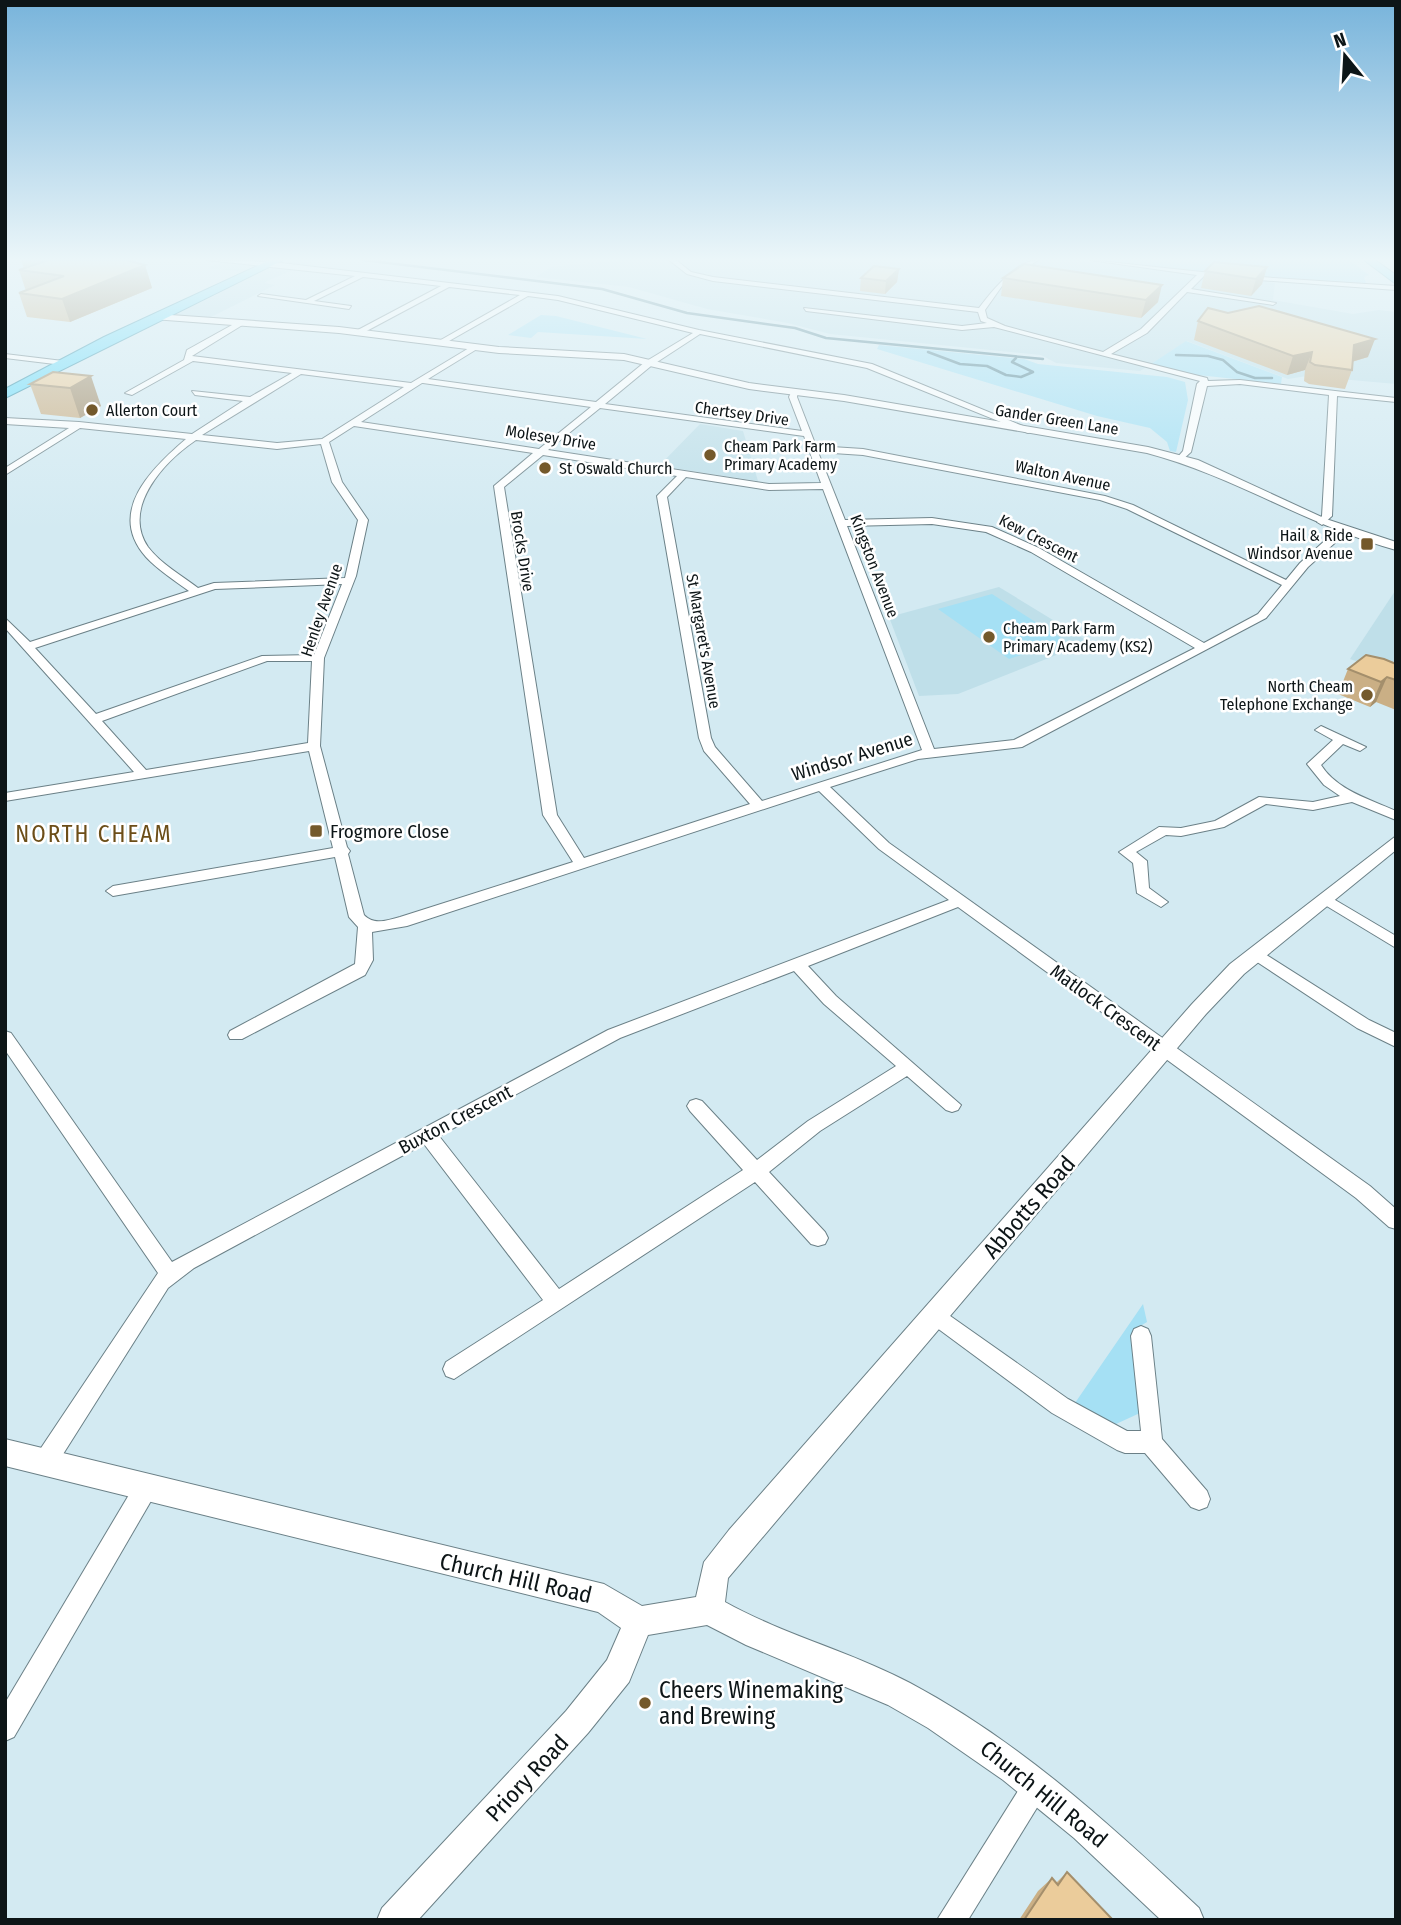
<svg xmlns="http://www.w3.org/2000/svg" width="1401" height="1925" font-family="'Fira Sans Condensed',sans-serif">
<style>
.built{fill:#bfdfe9}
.green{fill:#a5e0f4}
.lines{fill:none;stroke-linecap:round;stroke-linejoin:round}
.stream{stroke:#538493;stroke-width:2.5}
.minor-casing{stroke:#6b8087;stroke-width:2}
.tertiary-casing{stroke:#6b8087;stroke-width:2}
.trunk-casing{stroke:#3190aa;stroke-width:2}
.minor{fill:#fff;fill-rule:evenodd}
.tertiary{fill:#fff;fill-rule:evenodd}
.trunk{fill:#6adcfa;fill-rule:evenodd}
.wall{fill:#caaf85}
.shaded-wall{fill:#a48f6c}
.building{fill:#ebcc9b;stroke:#a48f6c;stroke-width:2}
.poi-dot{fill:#74592b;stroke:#fff;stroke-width:2.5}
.labels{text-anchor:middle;stroke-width:5;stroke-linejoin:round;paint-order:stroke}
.far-poi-label{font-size:16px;fill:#0d1517;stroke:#fff;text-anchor:start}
.far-street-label{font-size:16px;fill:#0d1517;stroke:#fff}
.street-label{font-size:19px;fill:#0d1517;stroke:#fff}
.poi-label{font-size:19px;fill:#0d1517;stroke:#fff;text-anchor:start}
.quarter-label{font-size:23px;letter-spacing:2px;fill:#6c4e18;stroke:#fff}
.near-street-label{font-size:23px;fill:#0d1517;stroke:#fff}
.near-poi-label{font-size:23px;fill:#0d1517;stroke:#fff;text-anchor:start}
</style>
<rect width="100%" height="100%" fill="#d3eaf2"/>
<g class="built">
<path d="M 295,260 L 317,260 L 267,281 L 265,283 L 275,285 L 209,318 L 173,315 L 218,294 L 207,291 L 244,272 L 208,268 L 221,262 L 279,267 Z"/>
<path d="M 624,260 L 1075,260 L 1275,283 L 1273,300 L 1353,314 L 1379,310 L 1396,312 L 1396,384 L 1307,376 L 1288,379 L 1187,341 L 1140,371 L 1056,363 L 1041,355 L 830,334 L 788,323 L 707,309 L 629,287 L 536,277 L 551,267 Z"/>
<path d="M 700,424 L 743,431 L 758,481 L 659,466 Z"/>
<path d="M 999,587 L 1089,642 L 958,694 L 919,696 L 889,617 Z"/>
<path d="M 1395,591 L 1396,591 L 1396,675 L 1350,659 Z"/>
</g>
<g class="green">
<path d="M 1096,260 L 1349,260 L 1369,275 L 1364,277 L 1366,283 L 1248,278 Z"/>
<path d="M 541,315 L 556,316 L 647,339 L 538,332 L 531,338 L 508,335 Z"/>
<path d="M 1186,341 L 1282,377 L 1281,384 L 1198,375 L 1151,364 Z"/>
<path d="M 879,345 L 1024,359 L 1038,364 L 1167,377 L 1185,382 L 1188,400 L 1176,452 L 1170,451 L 1167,442 L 1150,428 L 1097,416 L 877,349 Z"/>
<path d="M 992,594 L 1065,641 L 1009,659 L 938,609 Z"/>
<path d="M 1143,1304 L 1147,1322 L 1132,1331 L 1140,1413 L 1116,1424 L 1075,1403 Z"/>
</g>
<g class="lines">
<g class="stream">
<path d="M 363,260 L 602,289 L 687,313 L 795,328 L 826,338 L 1043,359"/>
<path d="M 928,352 L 960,364 L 987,366 L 1006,375 L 1021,377 L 1033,372 L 1012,362 L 1016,358"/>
<path d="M 1176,355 L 1208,356 L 1223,360 L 1237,372 L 1255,378 L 1272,378"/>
</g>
<g class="minor-casing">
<g id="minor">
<path d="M 206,260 L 273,262 L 558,296 L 699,330 L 872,364 L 1035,431 L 1028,433 L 867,368 L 700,334 L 651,366 L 605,404 L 802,431 L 789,397 L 792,390 L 798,390 L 797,397 L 816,446 L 863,449 L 1105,496 L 1133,505 L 1286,580 L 1300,563 L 1339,528 L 1347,528 L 1347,532 L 1308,567 L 1266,618 L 1022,747 L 918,759 L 830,787 L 889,843 L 1370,1186 L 1396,1209 L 1396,1229 L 1389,1227 L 1356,1198 L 958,907 L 808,966 L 836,996 L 961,1105 L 958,1110 L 952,1112 L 946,1110 L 907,1076 L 820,1131 L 769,1172 L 825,1232 L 828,1238 L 825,1244 L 818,1246 L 811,1244 L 755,1182 L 454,1379 L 446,1376 L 443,1369 L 446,1362 L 543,1300 L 424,1144 L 194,1268 L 168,1288 L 53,1470 L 45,1473 L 37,1470 L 34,1462 L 37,1454 L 158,1273 L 5,1050 L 5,1031 L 11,1033 L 172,1262 L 608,1030 L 949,900 L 879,849 L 819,791 L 407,926 L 372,932 L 373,960 L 365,975 L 242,1039 L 230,1039 L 228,1035 L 230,1031 L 355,964 L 358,927 L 349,917 L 335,857 L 113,896 L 106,891 L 113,886 L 333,848 L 309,751 L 5,801 L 5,793 L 134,772 L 5,628 L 5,618 L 30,642 L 189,591 C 174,580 158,570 146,557 C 106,512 152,468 186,439 L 80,428 L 5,475 L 5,468 L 69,428 L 5,424 L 5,418 L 79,422 L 192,434 L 243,401 L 195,395 L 192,391 L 250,397 L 292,373 L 193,361 L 132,395 L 125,393 L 184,360 L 187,350 L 241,320 L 244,324 L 192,356 L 411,383 L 474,345 L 477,349 L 428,379 L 596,402 L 645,362 L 693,333 L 558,300 L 528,296 L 442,345 L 439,341 L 520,295 L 449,287 L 359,335 L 356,331 L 441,286 L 363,277 L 314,301 L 351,306 L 349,309 L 258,296 L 261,294 L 306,300 L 355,276 ZM 301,374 L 404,387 L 322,439 L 277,443 L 202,435 ZM 422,383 L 423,383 L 591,407 L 539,449 L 361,422 ZM 600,408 L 804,436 L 821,483 L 769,484 L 548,450 ZM 354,426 L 533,453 L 494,486 L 543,815 L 573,862 L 400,917 C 387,920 375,926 364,915 L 348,854 L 350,851 L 347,847 L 320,746 L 324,658 L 356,576 L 368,520 L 342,482 L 329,442 ZM 196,440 L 277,449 L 321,444 L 332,482 L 358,520 L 345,578 L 214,583 L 198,588 C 181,575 161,564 148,547 C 121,507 165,461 196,440 ZM 818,452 L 863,455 L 1100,500 L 1127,509 L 1282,585 L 1258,614 L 1204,643 L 1039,548 L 992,527 L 932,518 L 845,520 ZM 543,455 L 677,476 L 657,496 L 699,738 L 704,751 L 750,804 L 584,858 L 557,815 L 504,487 ZM 686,477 L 769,490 L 823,489 L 922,750 L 762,801 L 715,747 L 711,738 L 667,497 ZM 932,524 L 986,532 L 1031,552 L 1195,648 L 1014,740 L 934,749 L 847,526 ZM 342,584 L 314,655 L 262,656 L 96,714 L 35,648 L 215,589 ZM 267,661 L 312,661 L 308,743 L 146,770 L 102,721 ZM 794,971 L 824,1004 L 896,1066 L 808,1121 L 757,1160 L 702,1101 L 696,1099 L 690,1101 L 687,1106 L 690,1111 L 743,1170 L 559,1289 L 439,1136 L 620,1038 Z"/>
<path d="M 669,260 L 676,260 L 691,272 L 713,277 L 979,308 C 991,292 1017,260 1038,260 L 1002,286 L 985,310 L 987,318 L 1005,326 L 1103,352 L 1141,329 L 1197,275 L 1090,260 L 1230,275 L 1396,286 L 1396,290 L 1204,276 L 1191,289 L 1276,303 L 1273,305 L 1187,292 L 1147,333 L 1111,354 L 1207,378 L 1208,381 L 1240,380 L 1396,398 L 1396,402 L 1337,396 L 1332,516 L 1322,525 L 1317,522 L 1322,516 L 1329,395 L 1240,384 L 1207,386 L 1191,452 L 1181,461 L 1177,458 L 1183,451 L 1197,384 L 1200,381 L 994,327 L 962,330 L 806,311 L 804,308 L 962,326 L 987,323 L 981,321 L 978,312 L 713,281 L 687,274 Z"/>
<path d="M 5,354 L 63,361 L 67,363 L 63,365 L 5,358 Z"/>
<path d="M 1321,726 L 1366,747 L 1360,751 L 1343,744 L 1321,765 C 1337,790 1369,799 1396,811 L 1396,820 L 1352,802 L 1313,810 L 1266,804 L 1224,827 L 1181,836 L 1166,835 L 1136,852 L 1147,861 L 1149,888 L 1168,902 L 1161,907 L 1137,893 L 1133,863 L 1119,852 L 1159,827 L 1181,828 L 1215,821 L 1259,797 L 1313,802 L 1340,796 L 1324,785 L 1307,764 L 1333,740 L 1315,730 Z"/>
<path d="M 1325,894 L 1396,936 L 1396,948 L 1320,902 L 1318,899 Z"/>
<path d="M 1257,949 L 1369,1020 L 1396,1033 L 1396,1047 L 1357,1028 L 1251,958 L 1249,954 L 1251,950 Z"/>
<path d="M 936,1306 L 1068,1399 L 1127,1431 L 1141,1431 L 1131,1336 L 1134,1329 L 1141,1326 L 1148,1329 L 1151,1336 L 1162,1439 L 1207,1491 L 1210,1499 L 1207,1507 L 1199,1510 L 1191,1507 L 1145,1453 L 1125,1453 L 1117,1450 L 1052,1413 L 929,1322 L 926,1315 L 929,1308 Z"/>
<path d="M 147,1475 L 155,1478 L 158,1486 L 155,1494 L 14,1737 L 5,1741 L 5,1703 L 139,1478 Z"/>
<path d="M 1037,1771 L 1046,1775 L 1050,1784 L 1046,1793 L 968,1920 L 937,1920 L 1028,1775 Z"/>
</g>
</g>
<g class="tertiary-casing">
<g id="tertiary">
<path d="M 156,314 L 339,327 L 499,347 L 624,354 L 749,383 L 844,395 L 1148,447 L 1198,460 L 1326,519 L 1396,542 L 1396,550 C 1308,526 1234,476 1147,453 L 844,401 L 749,389 L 624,360 L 499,353 L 339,333 L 153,319 Z"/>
<path d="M 1396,836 L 1396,850 L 1244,974 L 1206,1014 L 728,1578 L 725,1602 C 784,1635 850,1651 910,1683 C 1019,1741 1110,1824 1199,1908 L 1204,1920 L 1161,1920 L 1074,1838 L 1003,1780 L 928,1728 L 888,1705 L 746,1645 L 707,1625 L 648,1635 L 629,1682 L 588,1733 L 418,1920 L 377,1920 L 382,1908 L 566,1711 L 607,1660 L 621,1628 L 598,1612 L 5,1466 L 5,1439 L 604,1584 L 642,1606 L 696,1597 L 704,1562 L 729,1530 L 1192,1004 L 1230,964 Z"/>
</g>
</g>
<g class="trunk-casing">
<g id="trunk">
<path d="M 270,260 L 283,260 L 5,398 L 5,389 L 104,337 Z"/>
<path d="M 1364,260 L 1375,260 L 1396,275 L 1396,284 Z"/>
</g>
</g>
<use href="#minor" class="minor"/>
<use href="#tertiary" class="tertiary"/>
<use href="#trunk" class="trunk"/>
</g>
<g class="wall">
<path d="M 21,260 L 126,260 L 145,265 L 152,288 L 70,322 L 27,317 L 19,293 L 26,291 L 19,270 L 24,269 Z"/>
<path d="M 1267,267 L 1262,284 L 1251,296 L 1201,288 L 1205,271 Z"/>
<path d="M 899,269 L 897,282 L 885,294 L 860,291 L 861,278 Z"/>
<path d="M 1003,278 L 1158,302 L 1141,318 L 1001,296 Z"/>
<path d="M 1198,321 L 1368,357 L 1352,362 L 1352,370 L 1345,389 L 1309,384 L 1304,381 L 1305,370 L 1287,375 L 1194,340 Z"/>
<path d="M 53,372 L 101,406 L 80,418 L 41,414 L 30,384 Z"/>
<path d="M 1396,664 L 1396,710 L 1376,702 L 1370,707 L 1338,694 L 1348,669 Z"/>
<path d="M 1067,1872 L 1113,1920 L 1019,1920 L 1038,1891 L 1052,1878 L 1056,1883 Z"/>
</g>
<g class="shaded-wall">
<path d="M 145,265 L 152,288 L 70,322 L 62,299 Z"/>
<path d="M 1267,267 L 1262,284 L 1251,296 L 1256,279 Z"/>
<path d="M 899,269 L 897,282 L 885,294 L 886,281 Z"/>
<path d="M 1162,285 L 1158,302 L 1141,318 L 1146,300 Z"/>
<path d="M 1375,339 L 1368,357 L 1347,363 L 1354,345 Z"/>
<path d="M 1312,352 L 1305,370 L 1287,375 L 1293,356 Z"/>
<path d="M 91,376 L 101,406 L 80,418 L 70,388 Z"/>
<path d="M 1387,677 L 1376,702 L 1370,707 L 1381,682 Z"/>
</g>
<g class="building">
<path d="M 48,260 L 126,260 L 145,265 L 62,299 L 19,293 L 64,276 L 19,270 Z"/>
<path d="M 1214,262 L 1267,267 L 1256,279 L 1205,271 Z"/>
<path d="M 1024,264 L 1162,285 L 1146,300 L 1003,278 Z"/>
<path d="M 874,266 L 899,269 L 886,281 L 861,278 Z"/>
<path d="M 1259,306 L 1375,339 L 1354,345 L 1352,370 L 1315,365 L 1310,362 L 1312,352 L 1293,356 L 1198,321 L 1208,308 L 1228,313 Z"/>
<path d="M 53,372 L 91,376 L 70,388 L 30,384 Z"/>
<path d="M 1366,655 L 1384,659 L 1396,664 L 1396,680 L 1387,677 L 1381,682 L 1348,669 Z"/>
<path d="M 1067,1872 L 1113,1920 L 1024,1920 L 1052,1878 L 1058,1885 Z"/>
</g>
<linearGradient id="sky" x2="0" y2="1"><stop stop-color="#78b4db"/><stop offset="0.49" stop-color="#ebf6f9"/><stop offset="1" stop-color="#ebf6f9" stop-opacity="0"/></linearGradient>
<rect width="1401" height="529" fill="url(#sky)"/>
<g class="poi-dot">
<circle cx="92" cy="410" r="7"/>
<circle cx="710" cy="455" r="7"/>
<circle cx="545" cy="468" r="7"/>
<rect x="1360" y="537" width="14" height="14" rx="3.5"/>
<circle cx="989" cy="637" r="7"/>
<circle cx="1367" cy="695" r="7"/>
<rect x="309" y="824" width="14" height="14" rx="3.5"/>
<circle cx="645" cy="1703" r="7"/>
</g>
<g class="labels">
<g class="far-poi-label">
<text x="106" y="416">Allerton Court</text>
<text x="724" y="452">Cheam Park Farm<tspan x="724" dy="18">Primary Academy</tspan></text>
<text x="559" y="474">St Oswald Church</text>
<text x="1353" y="541" text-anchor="end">Hail &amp; Ride<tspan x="1353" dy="18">Windsor Avenue</tspan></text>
<text x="1003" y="634">Cheam Park Farm<tspan x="1003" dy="18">Primary Academy (KS2)</tspan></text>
<text x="1353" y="692" text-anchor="end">North Cheam<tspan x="1353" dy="18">Telephone Exchange</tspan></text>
</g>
<g class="far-street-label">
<text transform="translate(742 413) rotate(8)" y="6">Chertsey Drive</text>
<text transform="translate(1057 419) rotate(9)" y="6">Gander Green Lane</text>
<text transform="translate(551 437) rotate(9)" y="6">Molesey Drive</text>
<text transform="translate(1063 475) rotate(12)" y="6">Walton Avenue</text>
<text transform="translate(1039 538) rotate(27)" y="6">Kew Crescent</text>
<text transform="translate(523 551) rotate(81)" y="6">Brocks Drive</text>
<text transform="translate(875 566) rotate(69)" y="6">Kingston Avenue</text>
<text transform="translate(321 610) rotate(-71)" y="6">Henley Avenue</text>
<text transform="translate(704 641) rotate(80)" y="6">St Margaret's Avenue</text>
</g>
<g class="street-label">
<text transform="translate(852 756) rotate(-17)" y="7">Windsor Avenue</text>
<text transform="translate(1106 1007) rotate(36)" y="7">Matlock Crescent</text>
<text transform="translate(455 1119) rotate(-28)" y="7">Buxton Crescent</text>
</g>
<g class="poi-label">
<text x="330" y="838">Frogmore Close</text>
</g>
<g class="quarter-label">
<text x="94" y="842">NORTH CHEAM</text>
</g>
<g class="near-street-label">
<text transform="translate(1029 1207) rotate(-49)" y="8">Abbotts Road</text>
<text transform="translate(516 1578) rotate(13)" y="8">Church Hill Road</text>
<text transform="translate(527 1778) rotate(-47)" y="8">Priory Road</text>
<text transform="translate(1044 1794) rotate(39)" y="8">Church Hill Road</text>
</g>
<g class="near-poi-label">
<text x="659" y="1698">Cheers Winemaking<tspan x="659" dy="26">and Brewing</tspan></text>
</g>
</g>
<rect width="1401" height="1925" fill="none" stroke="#0d1517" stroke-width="14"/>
<g transform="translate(1345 56) rotate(342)" stroke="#ffffff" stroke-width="5" paint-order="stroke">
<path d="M0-5L12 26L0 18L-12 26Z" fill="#0d1517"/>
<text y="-10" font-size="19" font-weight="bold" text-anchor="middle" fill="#0d1517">N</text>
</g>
</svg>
